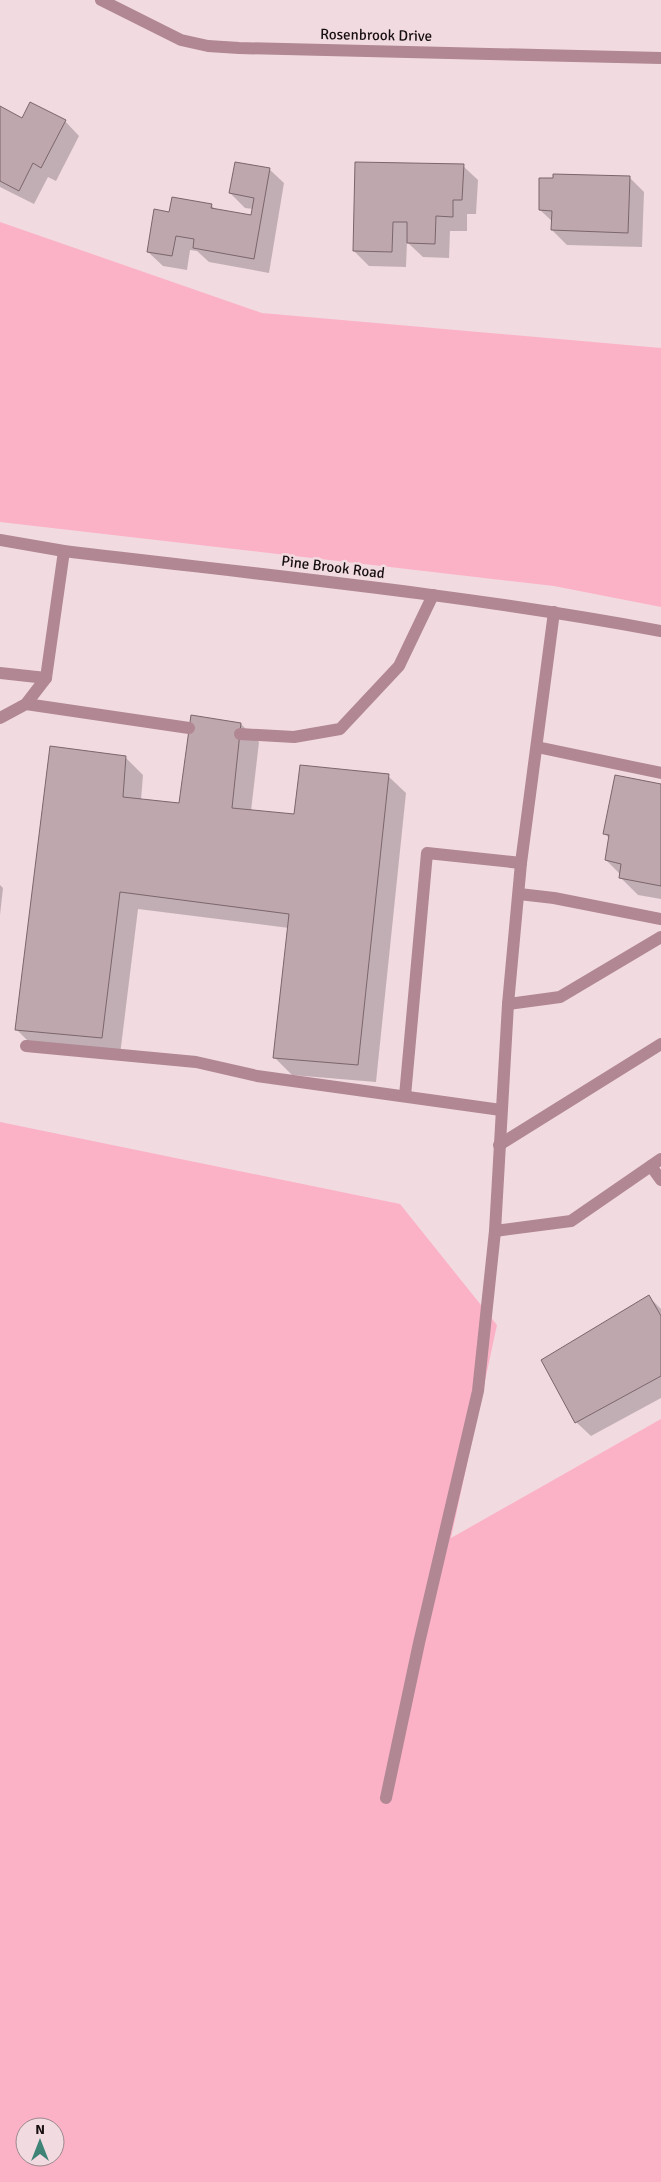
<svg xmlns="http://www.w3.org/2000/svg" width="661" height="2182" font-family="Signika,sans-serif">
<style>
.green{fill:#fbb2c7;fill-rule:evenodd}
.shadow{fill:#0003}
.building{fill:#bea7ad;stroke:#7b666c}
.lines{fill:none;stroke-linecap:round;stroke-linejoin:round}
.lane{stroke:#b08793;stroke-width:12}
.street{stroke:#b08793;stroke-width:12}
.labels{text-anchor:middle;stroke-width:5;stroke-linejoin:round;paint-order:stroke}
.street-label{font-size:15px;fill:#170f11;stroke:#f2dae1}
</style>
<rect width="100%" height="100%" fill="#f2dae1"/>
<g class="green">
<path d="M 0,222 L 262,313 L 661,348 L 661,607 L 554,586 L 0,522 Z"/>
<path d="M 0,1122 L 400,1204 L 497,1325 L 451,1538 L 661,1419 L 661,2182 L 0,2182 ZM 25,2127 L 55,2127 L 55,2157 L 25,2157 Z"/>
</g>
<g class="shadow">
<path d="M 0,108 L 22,119 L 65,121 L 79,136 L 56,181 L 48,177 L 34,204 L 0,187 Z"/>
<path d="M 463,166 L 478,180 L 476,214 L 467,214 L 467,231 L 450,231 L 449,258 L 423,257 L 407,242 L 406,267 L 369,266 L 354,251 Z"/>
<path d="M 269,169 L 284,183 L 269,273 L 209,262 L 197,251 L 190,250 L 187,270 L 163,266 L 148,252 L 170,214 L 211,205 L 217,211 L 252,216 L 253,209 L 245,208 L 230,193 Z"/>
<path d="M 629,177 L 644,192 L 642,247 L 567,245 L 552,230 L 553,222 L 540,210 Z"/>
<path d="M 241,724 L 259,742 L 251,811 L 295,815 L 388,776 L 406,793 L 376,1082 L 292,1075 L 274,1057 L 289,928 L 138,909 L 120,1055 L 34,1047 L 16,1029 L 125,757 L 143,775 L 141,800 L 180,804 Z"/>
<path d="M 661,785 L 661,899 L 638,895 L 620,877 L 621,875 L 606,860 L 610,839 L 605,834 Z"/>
<path d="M 0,885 L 3,888 L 0,915 Z"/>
<path d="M 649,1297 L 661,1309 L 661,1398 L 591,1436 L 576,1422 Z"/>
</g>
<g class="building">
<path d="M 30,102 L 66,120 L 41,168 L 33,163 L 19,191 L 0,181 L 0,106 L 22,118 Z"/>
<path d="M 235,162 L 270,168 L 254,259 L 193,248 L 194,239 L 176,236 L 172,256 L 147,252 L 154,209 L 169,212 L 172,197 L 212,204 L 211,208 L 251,215 L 254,198 L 229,193 Z"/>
<path d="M 355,162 L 464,164 L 462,200 L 453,200 L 453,217 L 436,216 L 435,244 L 407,243 L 407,222 L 393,222 L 392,252 L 353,251 Z"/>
<path d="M 553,174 L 630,176 L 628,233 L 551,230 L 552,211 L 539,210 L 539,178 L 553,178 Z"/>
<path d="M 191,715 L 241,723 L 232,808 L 294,814 L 300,765 L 389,774 L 358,1065 L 273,1058 L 289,914 L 120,892 L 102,1038 L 15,1030 L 50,746 L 126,756 L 123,797 L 179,803 Z"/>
<path d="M 615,775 L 661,784 L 661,886 L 619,878 L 621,864 L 605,860 L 609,835 L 603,834 Z"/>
<path d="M 649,1295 L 661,1316 L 661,1376 L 575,1423 L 541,1360 Z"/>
</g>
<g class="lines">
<g class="lane">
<path d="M 0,673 L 46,678"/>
<path d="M 26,704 L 189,728"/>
<path d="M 0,718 L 26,704 L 46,678 L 64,551"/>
<path d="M 240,734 L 294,737 L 340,729 L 399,666 L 433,595"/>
<path d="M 537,747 L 661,773"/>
<path d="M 519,894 L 554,898 L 661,919"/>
<path d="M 508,1004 L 560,997 L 661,937"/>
<path d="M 26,1046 L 196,1062 L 257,1076 L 501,1110"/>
<path d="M 405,1096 L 427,853 L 521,863"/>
<path d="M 499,1145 L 661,1044"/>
<path d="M 651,1166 L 661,1180"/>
<path d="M 495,1231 L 571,1221 L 661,1159"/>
<path d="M 386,1798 L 419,1643 L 478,1391 L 495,1231 L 508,1004 L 521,863 L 554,612"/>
</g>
<g class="street">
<path d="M 101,0 L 181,40 L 208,46 L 239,48 L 661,58"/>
<path d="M 0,540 L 64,551 C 263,575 464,594 661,631"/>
</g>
</g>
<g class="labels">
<g class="street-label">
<text transform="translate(376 35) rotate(1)" y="5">Rosenbrook Drive</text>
<text transform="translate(333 567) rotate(7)" y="5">Pine Brook Road</text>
</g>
</g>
<g transform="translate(40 2142)"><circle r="24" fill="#f2dae1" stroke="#9a898e"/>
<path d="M0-4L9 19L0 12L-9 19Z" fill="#3f8377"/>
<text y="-8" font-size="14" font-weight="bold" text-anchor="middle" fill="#170f11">N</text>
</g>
</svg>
